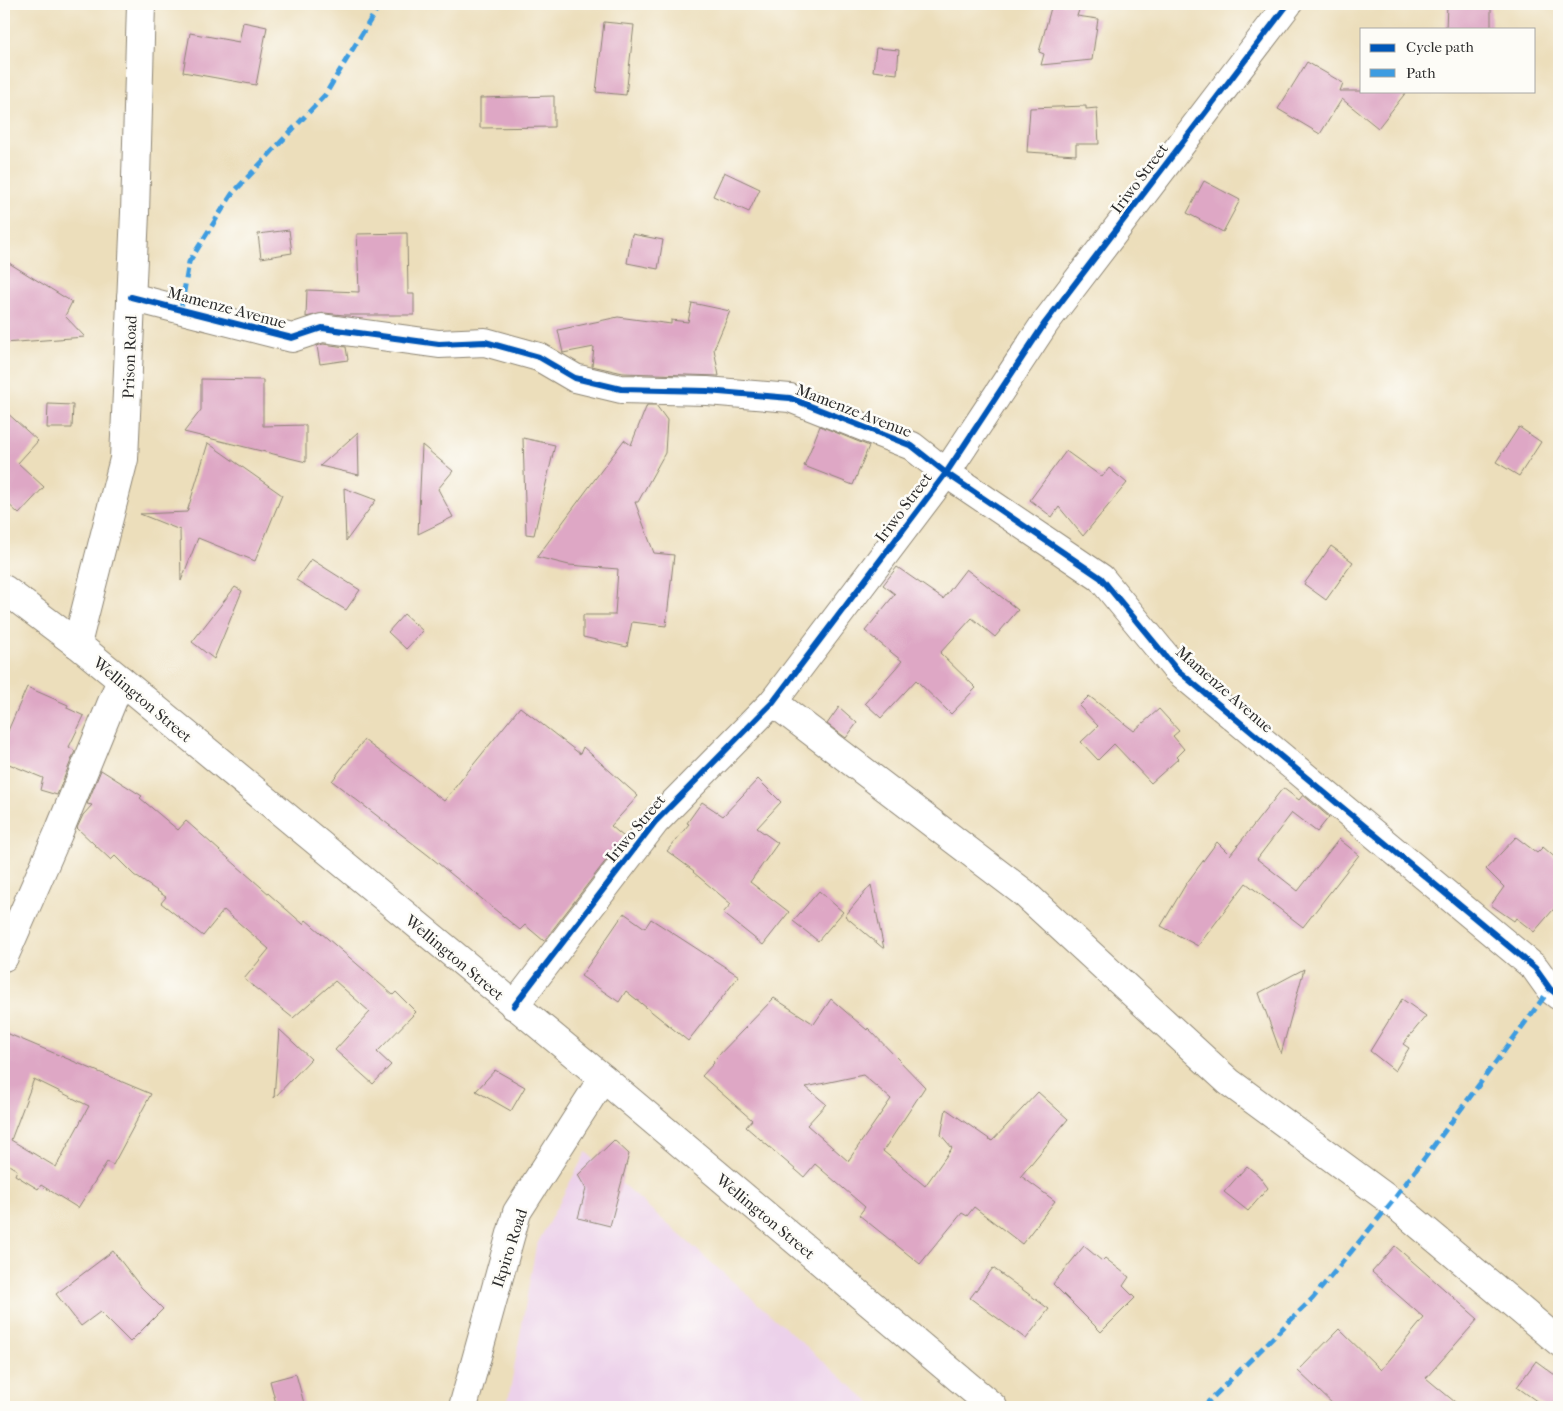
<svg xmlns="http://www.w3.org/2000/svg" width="1563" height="1411" font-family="'IM FELL French Canon',serif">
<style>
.built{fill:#ecd1ea}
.building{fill:#dea7c5;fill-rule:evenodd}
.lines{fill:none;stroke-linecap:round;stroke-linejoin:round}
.minor-casing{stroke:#8c8473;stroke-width:30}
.tertiary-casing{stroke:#8c8473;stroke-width:30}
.primary-casing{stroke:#8c8473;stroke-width:30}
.minor{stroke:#fff;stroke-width:28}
.tertiary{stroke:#fff;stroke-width:28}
.primary{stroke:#fff;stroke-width:28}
.quiet{stroke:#3d9ce1;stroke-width:5;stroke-dasharray:10 5;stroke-linecap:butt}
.cycleway-casing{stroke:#fdfcf7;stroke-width:9}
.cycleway{stroke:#0057b8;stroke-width:6}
.labels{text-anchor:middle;stroke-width:5;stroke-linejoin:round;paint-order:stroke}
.street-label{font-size:16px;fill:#2b2b2b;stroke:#fdfcf7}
</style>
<rect width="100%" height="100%" fill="#fdfcf7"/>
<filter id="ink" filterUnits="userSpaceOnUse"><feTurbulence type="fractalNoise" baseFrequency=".02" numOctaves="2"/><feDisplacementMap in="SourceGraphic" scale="10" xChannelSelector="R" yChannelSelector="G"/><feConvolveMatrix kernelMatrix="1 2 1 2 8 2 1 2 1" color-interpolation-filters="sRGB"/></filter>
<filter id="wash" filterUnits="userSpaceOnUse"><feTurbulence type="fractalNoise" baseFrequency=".0096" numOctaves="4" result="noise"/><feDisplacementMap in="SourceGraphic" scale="20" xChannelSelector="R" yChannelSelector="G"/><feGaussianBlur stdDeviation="1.12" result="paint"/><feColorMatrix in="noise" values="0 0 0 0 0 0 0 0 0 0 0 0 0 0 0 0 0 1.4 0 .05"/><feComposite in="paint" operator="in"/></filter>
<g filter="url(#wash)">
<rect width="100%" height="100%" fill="#ecdebb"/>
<path class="built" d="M 586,1152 L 875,1407 L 507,1407 L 536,1246 Z"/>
<g id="blocks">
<g class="building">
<path d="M 1052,4 L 1081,4 L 1077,16 L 1098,19 L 1092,60 L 1041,65 L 1044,54 L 1039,52 Z"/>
<path d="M 1447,4 L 1491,4 L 1491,29 L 1446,29 Z"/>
<path d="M 243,22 L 267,27 L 256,85 L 183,72 L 190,33 L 239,42 Z"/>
<path d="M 604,22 L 634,25 L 626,95 L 596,92 Z"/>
<path d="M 876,48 L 899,50 L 897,74 L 873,71 Z"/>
<path d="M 1307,62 L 1343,83 L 1340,91 L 1407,91 L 1378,128 L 1342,99 L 1320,134 L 1278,109 Z"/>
<path d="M 554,96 L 554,127 L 480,128 L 480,98 Z"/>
<path d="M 1086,106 L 1086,109 L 1097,108 L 1099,144 L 1076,144 L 1076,155 L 1027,152 L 1030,108 Z"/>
<path d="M 724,172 L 760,189 L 749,212 L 713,196 Z"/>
<path d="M 1204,181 L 1240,200 L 1223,232 L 1187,213 Z"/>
<path d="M 289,230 L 292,253 L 261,258 L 258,234 Z"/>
<path d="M 407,233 L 408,294 L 414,294 L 414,315 L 344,315 L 324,313 L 306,317 L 307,290 L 359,292 L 357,234 Z"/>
<path d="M 632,234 L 663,240 L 658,269 L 627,263 Z"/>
<path d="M 4,260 L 72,302 L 65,316 L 85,337 L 4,343 Z"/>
<path d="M 692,303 L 730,311 L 714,349 L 719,376 L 623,373 L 592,366 L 594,347 L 563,353 L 558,330 L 618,317 L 671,324 L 671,320 L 688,322 Z"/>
<path d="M 323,344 L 346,347 L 348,360 L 320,364 L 317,346 Z"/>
<path d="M 201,379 L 263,380 L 263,426 L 306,425 L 306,462 L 184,432 L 201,410 Z"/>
<path d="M 48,404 L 73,405 L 72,428 L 47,428 Z"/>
<path d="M 647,405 L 656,405 L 667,420 L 665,453 L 638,502 L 635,502 L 654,553 L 674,555 L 666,626 L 632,622 L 627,647 L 583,637 L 583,615 L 615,615 L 618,569 L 569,565 L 537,557 L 624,440 L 631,445 Z"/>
<path d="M 4,410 L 38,441 L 18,463 L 44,487 L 19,514 L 4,500 Z"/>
<path d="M 820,426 L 869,446 L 853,485 L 804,466 Z"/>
<path d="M 1519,427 L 1541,442 L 1519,476 L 1496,462 Z"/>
<path d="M 358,432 L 359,475 L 320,466 Z"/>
<path d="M 523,438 L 555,445 L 534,535 L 526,534 Z"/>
<path d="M 208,443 L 282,495 L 255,561 L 198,538 L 181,581 L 180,530 L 140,514 L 187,512 Z"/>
<path d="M 422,445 L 453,471 L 438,489 L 453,517 L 418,534 Z"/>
<path d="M 1066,451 L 1102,477 L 1109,468 L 1127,483 L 1083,536 L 1059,507 L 1052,517 L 1030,500 Z"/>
<path d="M 344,488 L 376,500 L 346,541 Z"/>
<path d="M 1331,546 L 1353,562 L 1326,600 L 1304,584 Z"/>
<path d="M 311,559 L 360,590 L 346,610 L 296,580 Z"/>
<path d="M 897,567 L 943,599 L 966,569 L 1018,610 L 995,637 L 972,618 L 940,653 L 976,688 L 951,714 L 916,680 L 881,718 L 865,703 L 902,661 L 865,631 L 895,594 L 883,585 Z"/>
<path d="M 235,587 L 242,591 L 214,659 L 192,642 Z"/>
<path d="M 404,614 L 423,631 L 406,649 L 388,632 Z"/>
<path d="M 27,687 L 68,705 L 67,708 L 84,716 L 69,747 L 75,751 L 57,795 L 40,790 L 43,778 L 4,762 L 4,740 Z"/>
<path d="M 1089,696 L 1134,731 L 1159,709 L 1179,731 L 1173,736 L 1184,749 L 1176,757 L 1178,759 L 1151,783 L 1114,744 L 1098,760 L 1081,742 L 1098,726 L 1079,706 Z"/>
<path d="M 520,707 L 580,754 L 583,747 L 638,796 L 611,826 L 624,837 L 544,941 L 525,925 L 520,930 L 428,855 L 332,781 L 364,740 L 444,801 Z"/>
<path d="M 839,707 L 857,723 L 846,738 L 827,724 Z"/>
<path d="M 101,770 L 142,796 L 140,798 L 178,830 L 186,821 L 303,924 L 306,920 L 393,995 L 396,992 L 416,1012 L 377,1052 L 391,1065 L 373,1084 L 335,1050 L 370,1012 L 335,981 L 293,1018 L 244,979 L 269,949 L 224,910 L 203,936 L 161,903 L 166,897 L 134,875 L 115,856 L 111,860 L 77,828 L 83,815 L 92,805 L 87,804 Z"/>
<path d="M 758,779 L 781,802 L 757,828 L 778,843 L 750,882 L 789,912 L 763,945 L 723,913 L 731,904 L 693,872 L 694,871 L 667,851 L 689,824 L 687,823 L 702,802 L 723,816 Z"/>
<path d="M 1283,788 L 1299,800 L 1303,795 L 1329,817 L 1317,832 L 1292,813 L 1257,859 L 1298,891 L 1339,839 L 1359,855 L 1303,927 L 1246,883 L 1198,946 L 1161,926 L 1186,884 L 1217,842 L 1230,855 Z"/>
<path d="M 1516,837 L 1537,853 L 1543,847 L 1559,861 L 1559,903 L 1534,932 L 1516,918 L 1514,921 L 1491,905 L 1504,887 L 1486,869 Z"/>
<path d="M 871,885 L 884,949 L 845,916 Z"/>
<path d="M 819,891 L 843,912 L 818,941 L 793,921 Z"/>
<path d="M 624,913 L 645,928 L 651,919 L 739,976 L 688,1041 L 626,991 L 619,1002 L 581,976 Z"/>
<path d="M 1304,969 L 1281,1054 L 1259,993 Z"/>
<path d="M 774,998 L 814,1024 L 831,999 L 867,1030 L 868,1028 L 925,1087 L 883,1151 L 925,1186 L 952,1148 L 941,1135 L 946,1109 L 992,1141 L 1038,1092 L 1068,1119 L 1021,1176 L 1055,1201 L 1022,1244 L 974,1207 L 967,1216 L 962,1213 L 920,1264 L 859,1215 L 865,1207 L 815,1164 L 804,1177 L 746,1127 L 752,1120 L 702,1076 L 714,1063 L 713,1061 ZM 863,1075 L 891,1099 L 848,1161 L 807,1125 L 826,1104 L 806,1087 Z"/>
<path d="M 1402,999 L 1426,1016 L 1403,1044 L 1409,1048 L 1395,1071 L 1370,1051 Z"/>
<path d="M 279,1029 L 311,1059 L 274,1098 Z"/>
<path d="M 4,1032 L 151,1094 L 113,1165 L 107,1162 L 78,1208 L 41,1185 L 38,1189 L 15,1175 L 17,1170 L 4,1162 ZM 34,1079 L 89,1106 L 56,1167 L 11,1140 Z"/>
<path d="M 495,1070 L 525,1087 L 511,1111 L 476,1091 Z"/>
<path d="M 614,1140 L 629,1154 L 610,1226 L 578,1218 L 586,1189 L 578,1175 Z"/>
<path d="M 1247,1166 L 1259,1176 L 1268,1188 L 1248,1211 L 1224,1192 Z"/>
<path d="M 1084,1246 L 1102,1261 L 1105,1258 L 1129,1277 L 1123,1286 L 1135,1298 L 1101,1332 L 1053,1284 Z"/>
<path d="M 1395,1246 L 1478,1319 L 1426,1378 L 1461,1407 L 1336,1407 L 1298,1371 L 1339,1329 L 1381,1370 L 1424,1318 L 1372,1272 Z"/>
<path d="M 113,1251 L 141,1287 L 163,1309 L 130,1342 L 100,1312 L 81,1326 L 56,1294 Z"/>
<path d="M 993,1268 L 1049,1309 L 1026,1339 L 970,1298 Z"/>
<path d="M 1536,1361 L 1559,1378 L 1559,1407 L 1545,1407 L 1517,1387 Z"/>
<path d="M 296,1374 L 305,1407 L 277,1407 L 270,1381 Z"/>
</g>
</g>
</g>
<g filter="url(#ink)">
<use href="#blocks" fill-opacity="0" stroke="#8c8473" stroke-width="1"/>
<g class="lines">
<g class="minor-casing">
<g id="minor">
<path d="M 131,297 L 292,338 L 322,328 L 439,344 L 485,342 L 539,357 L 575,378 L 621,389 L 707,391 L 790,398 L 912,446 L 946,473 L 1101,578 L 1176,669 L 1535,968 L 1550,989 L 1559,996"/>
<path d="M 773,702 L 1024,893 L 1229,1082 L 1392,1202 L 1559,1342"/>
<path d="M 4,957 L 58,834 L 121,680"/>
<path d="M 514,1006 L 655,822 L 773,702 L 946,473 L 1045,323 L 1288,4"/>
</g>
</g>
<g class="tertiary-casing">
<g id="tertiary">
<path d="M 77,644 L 124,459 L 135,213 L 141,4"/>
<path d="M 463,1407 L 517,1212 L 603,1078"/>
</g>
</g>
<g class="primary-casing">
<path id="primary" d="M 4,589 L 77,644 L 121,680 L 603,1078 L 993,1407"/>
</g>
<use href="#minor" class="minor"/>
<use href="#tertiary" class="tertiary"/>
<use href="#primary" class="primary"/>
<g class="quiet">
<path d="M 181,309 L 189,262 L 232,194 L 325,95 L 380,4"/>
<path d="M 1203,1407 L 1313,1298 L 1392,1202 L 1550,989"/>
</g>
<g class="cycleway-casing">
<g id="cycleway">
<path d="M 131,297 L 292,338 L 322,328 L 439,344 L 485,342 L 539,357 L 575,378 L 621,389 L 707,391 L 790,398 L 912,446 L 946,473 L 1101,578 L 1176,669 L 1535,968 L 1550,989 L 1559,996"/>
<path d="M 514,1006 L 655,822 L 773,702 L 946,473 L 1045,323 L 1288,4"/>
</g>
</g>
<use href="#cycleway" class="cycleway"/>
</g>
</g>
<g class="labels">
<g class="street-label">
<text transform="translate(1139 178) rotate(-53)" y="6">Iriwo Street</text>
<text transform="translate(227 307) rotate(15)" y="6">Mamenze Avenue</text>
<text transform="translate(129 357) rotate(-88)" y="6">Prison Road</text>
<text transform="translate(854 410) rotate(21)" y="6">Mamenze Avenue</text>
<text transform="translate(903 507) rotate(-53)" y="6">Iriwo Street</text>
<text transform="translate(1225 689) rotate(41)" y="6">Mamenze Avenue</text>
<text transform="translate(143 699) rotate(40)" y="6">Wellington Street</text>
<text transform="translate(635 828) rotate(-50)" y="6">Iriwo Street</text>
<text transform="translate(455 957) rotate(40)" y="6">Wellington Street</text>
<text transform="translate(766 1216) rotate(40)" y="6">Wellington Street</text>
<text transform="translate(509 1248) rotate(-72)" y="6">Ikpiro Road</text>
</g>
</g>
<rect width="1563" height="1411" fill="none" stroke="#fdfcf7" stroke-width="20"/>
<rect x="1360" y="28" width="175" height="65" fill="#fdfcf7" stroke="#a9a8a5"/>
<rect x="1370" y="44" width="25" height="8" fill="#0057b8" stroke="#a9a8a5"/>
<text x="1406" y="52" font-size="15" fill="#2b2b2b">Cycle path</text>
<rect x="1370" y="69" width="25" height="8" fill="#3d9ce1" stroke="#a9a8a5"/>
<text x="1406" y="78" font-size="15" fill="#2b2b2b">Path</text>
</svg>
